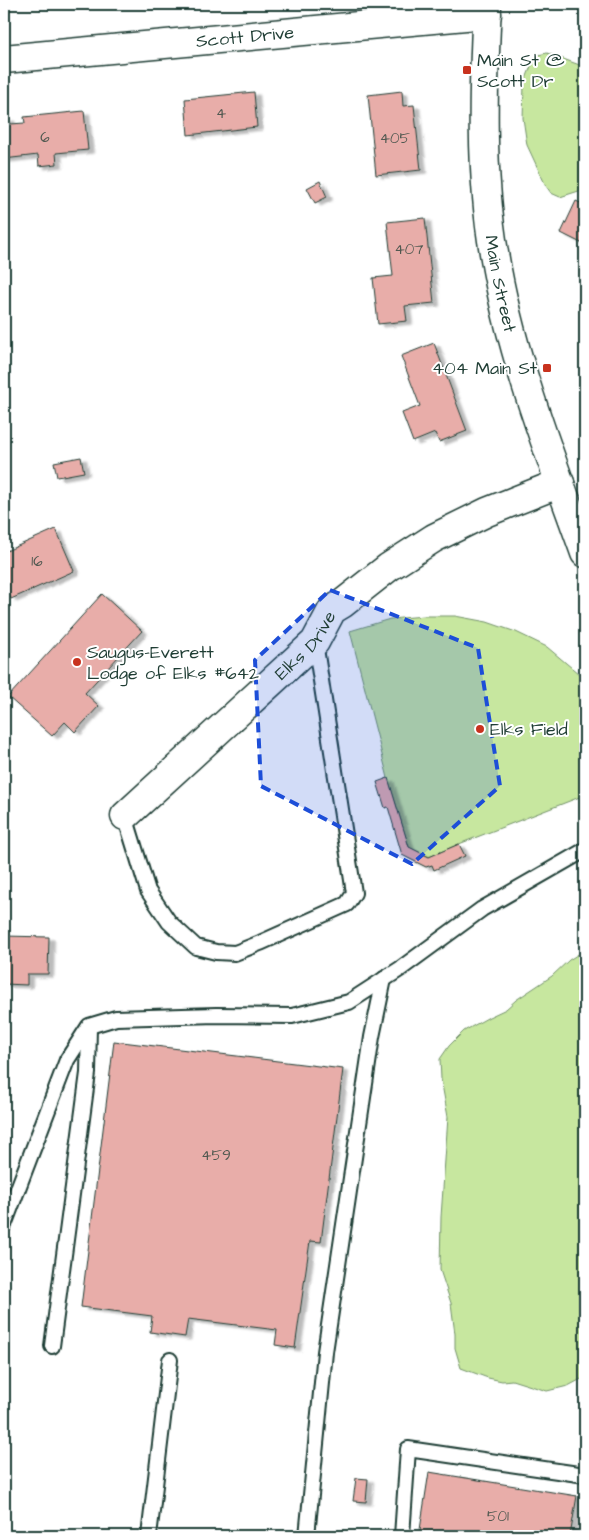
<svg xmlns="http://www.w3.org/2000/svg" width="589" height="1540" font-family="'Architects Daughter',sans-serif">
<style>
.green{fill:#c7e79f;stroke:#73926a}
.building{fill:#e8ada9;stroke:#1f3d34;filter:url(#shadow)}
.lines{fill:none;stroke-linecap:round;stroke-linejoin:round}
.lane-casing{stroke:#1f3d34;stroke-width:18}
.street-casing{stroke:#1f3d34;stroke-width:31}
.secondary-casing{stroke:#1f3d34;stroke-width:31}
.lane{stroke:#fff;stroke-width:14}
.street{stroke:#fff;stroke-width:28}
.secondary{stroke:#fff;stroke-width:28}
.marked{fill:#1d4ed8;fill-opacity:0.2;stroke:#1d4ed8;stroke-width:4;stroke-dasharray:10 6;stroke-linejoin:round}
.poi-dot{fill:#c8321e;stroke:#fff;stroke-width:2}
.labels{text-anchor:middle;stroke-width:4;stroke-linejoin:round;paint-order:stroke}
.number-label{font-size:15px;fill:#515951}
.street-label{font-size:18px;fill:#1f3d34;stroke:#fff}
.poi-label{font-size:18px;fill:#1f3d34;stroke:#fff;text-anchor:start}
</style>
<defs>
<filter id="shadow"><feDropShadow dx="5.5" dy="3" stdDeviation="1" flood-color="#0004"/></filter>
</defs>
<rect width="100%" height="100%" fill="#fff"/>
<filter id="ink" filterUnits="userSpaceOnUse"><feTurbulence type="fractalNoise" baseFrequency=".02" numOctaves="2"/><feDisplacementMap in="SourceGraphic" scale="10" xChannelSelector="R" yChannelSelector="G"/><feConvolveMatrix kernelMatrix="1 2 1 2 8 2 1 2 1" color-interpolation-filters="sRGB"/></filter>
<g filter="url(#ink)">
<g class="green">
<path d="M 547,53 L 585,67 L 585,189 L 560,197 L 551,193 L 546,186 L 527,145 L 523,118 L 524,84 L 533,61 L 538,55 Z"/>
<path d="M 424,616 L 455,616 L 487,622 L 516,632 L 547,647 L 585,679 L 585,795 L 459,844 L 429,857 L 409,847 L 388,778 L 350,631 L 390,619 Z"/>
<path d="M 585,950 L 585,1377 L 568,1386 L 547,1391 L 512,1380 L 502,1381 L 488,1378 L 461,1368 L 455,1348 L 455,1334 L 451,1303 L 440,1270 L 441,1217 L 448,1117 L 441,1079 L 440,1059 L 449,1046 L 464,1031 L 489,1017 L 506,1009 L 516,1000 L 552,976 L 569,960 Z"/>
</g>
<g class="building">
<path d="M 402,91 L 403,106 L 414,105 L 421,170 L 376,175 L 368,95 Z"/>
<path d="M 254,92 L 257,127 L 188,135 L 185,99 Z"/>
<path d="M 84,111 L 88,150 L 56,153 L 57,164 L 39,166 L 38,155 L 4,159 L 4,119 L 9,118 L 10,124 L 25,123 L 24,117 Z"/>
<path d="M 320,181 L 327,197 L 315,203 L 307,188 Z"/>
<path d="M 576,201 L 585,205 L 585,245 L 561,233 Z"/>
<path d="M 425,218 L 434,303 L 405,306 L 407,321 L 378,324 L 373,278 L 393,276 L 387,222 Z"/>
<path d="M 434,343 L 467,431 L 439,442 L 435,433 L 413,442 L 402,413 L 420,406 L 401,356 Z"/>
<path d="M 81,457 L 84,472 L 57,477 L 54,462 Z"/>
<path d="M 56,529 L 74,571 L 11,599 L 4,582 L 4,552 Z"/>
<path d="M 102,594 L 142,631 L 85,693 L 99,706 L 75,732 L 65,722 L 52,736 L 8,697 Z"/>
<path d="M 388,778 L 409,847 L 429,857 L 459,844 L 465,856 L 434,870 L 432,865 L 426,867 L 402,855 L 388,807 L 385,808 L 377,782 Z"/>
<path d="M 4,936 L 49,937 L 48,974 L 27,974 L 27,985 L 4,984 Z"/>
<path d="M 114,1041 L 343,1069 L 321,1242 L 310,1241 L 295,1348 L 275,1345 L 277,1330 L 188,1319 L 185,1337 L 150,1332 L 152,1316 L 81,1307 Z"/>
<path d="M 429,1472 L 577,1496 L 570,1536 L 419,1536 Z"/>
<path d="M 356,1478 L 368,1479 L 366,1502 L 353,1501 Z"/>
</g>
<g class="lines">
<g class="lane-casing">
<g id="lane">
<path d="M 125,816 L 148,891 L 169,922 L 196,947 L 216,952 L 235,953 L 260,943 L 347,904 L 354,893 L 315,642"/>
<path d="M 4,1225 L 67,1060 L 89,1026 L 116,1018 L 216,1015 L 292,1016 L 349,1002 L 400,969 L 482,909 L 585,850"/>
<path d="M 52,1346 L 88,1073 L 89,1027"/>
<path d="M 149,1536 L 170,1360"/>
<path d="M 307,1536 L 325,1352 L 372,1037 L 384,979"/>
<path d="M 402,1536 L 408,1449 L 585,1475"/>
</g>
</g>
<g class="street-casing">
<g id="street">
<path id="s1" d="M 4,59 L 487,14"/>
<path id="s2" d="M 125,816 L 315,642 L 332,610 L 342,604 L 389,567 L 434,538 L 487,512 L 560,483"/>
</g>
</g>
<g class="secondary-casing">
<g id="secondary">
<path id="s3" d="M 487,4 C 483,87 480,170 494,253 C 511,357 550,455 585,553"/>
</g>
</g>
<use href="#lane" class="lane"/>
<use href="#street" class="street"/>
<use href="#secondary" class="secondary"/>
</g>
</g>
<path class="marked" d="M 330,590 L 478,648 L 500,786 L 412,864 L 261,786 L 255,660 Z"/>
<g class="poi-dot">
<rect x="462" y="65" width="10" height="10" rx="2.5"/>
<rect x="542" y="363" width="10" height="10" rx="2.5"/>
<circle cx="77" cy="662" r="5"/>
<circle cx="480" cy="729" r="5"/>
</g>
<g class="labels">
<g class="number-label">
<text x="221" y="118">4</text>
<text x="45" y="142">6</text>
<text x="395" y="143">405</text>
<text x="409" y="254">407</text>
<text x="37" y="566">16</text>
<text x="216" y="1160">459</text>
<text x="498" y="1521">501</text>
</g>
<g class="street-label">
<text dy="6" stroke="none"><textPath href="#s1" startOffset="242">Scott Drive</textPath></text>
<text dy="6" stroke="none"><textPath href="#s3" startOffset="281">Main Street</textPath></text>
<text dy="6" stroke="none"><textPath href="#s2" startOffset="249">Elks Drive</textPath></text>
</g>
<g class="poi-label">
<text x="477" y="66">Main St @<tspan x="477" dy="21">Scott Dr</tspan></text>
<text x="537" y="374" text-anchor="end">404 Main St</text>
<text x="87" y="658">Saugus-Everett<tspan x="87" dy="21">Lodge of Elks #642</tspan></text>
<text x="490" y="735">Elks Field</text>
</g>
</g>
<rect width="589" height="1540" fill="none" stroke="#fff" stroke-width="20"/>
<rect x="10" y="10" width="569" height="1520" fill="none" stroke="#1f3d34" stroke-width="2" filter="url(#ink)"/>
</svg>
